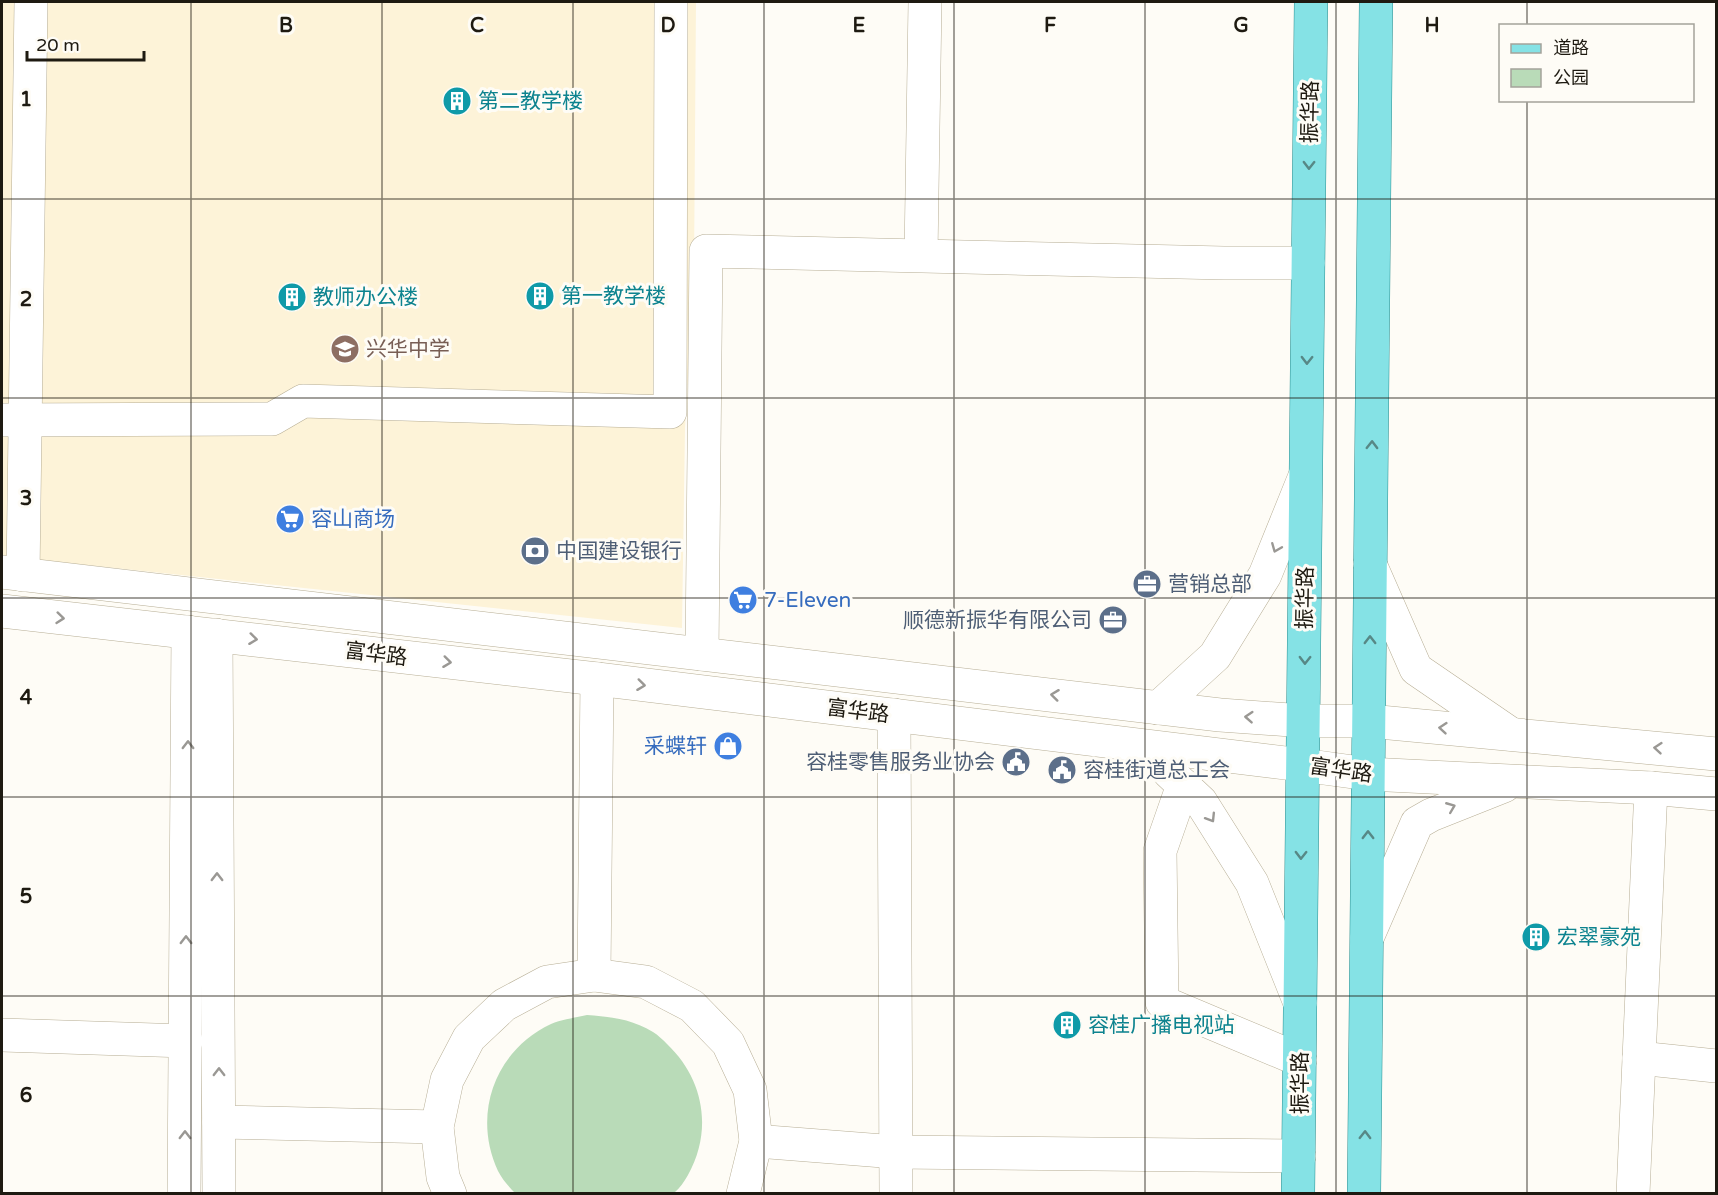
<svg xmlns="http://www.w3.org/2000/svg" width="1718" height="1195" font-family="'Varela Round','Noto Sans SC',sans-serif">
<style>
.built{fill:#fdf3d8}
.green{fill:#b9dbb8}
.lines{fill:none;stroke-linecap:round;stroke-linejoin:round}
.minor-casing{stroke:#b7ae95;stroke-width:34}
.major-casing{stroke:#2c8f90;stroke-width:34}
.minor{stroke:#fff;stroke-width:33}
.major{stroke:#85e2e5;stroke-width:33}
.oneway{stroke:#578886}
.oneway2{stroke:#9a9894}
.grid{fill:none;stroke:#1e1a11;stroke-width:1.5;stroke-opacity:0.55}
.labels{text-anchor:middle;stroke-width:6;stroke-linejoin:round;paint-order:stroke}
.culture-label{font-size:21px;fill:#0d838f;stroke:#fefcf6;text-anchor:start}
.street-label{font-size:21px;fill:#1e1a11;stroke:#fefcf6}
.education-label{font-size:21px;fill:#785e54;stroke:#fefcf6;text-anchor:start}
.shop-label{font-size:21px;fill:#366cbe;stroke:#fefcf6;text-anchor:start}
.service-label{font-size:21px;fill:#4e5e75;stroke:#fefcf6;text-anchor:start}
.grid-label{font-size:20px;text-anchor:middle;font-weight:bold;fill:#1e1a11;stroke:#fefcf6;stroke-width:6;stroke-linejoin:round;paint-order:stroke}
</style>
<rect width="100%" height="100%" fill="#fefcf6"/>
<path class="built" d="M 2,2 L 696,2 L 694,269 L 685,428 L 682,628 L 2,556 Z"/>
<path class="green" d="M 587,1015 C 611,1017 632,1019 653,1032 C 658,1035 663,1040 667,1044 C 704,1079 713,1130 688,1175 C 684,1182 680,1188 674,1193 L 515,1193 C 509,1187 502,1179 498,1171 C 472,1115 494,1051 551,1024 C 562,1019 575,1018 587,1015 Z"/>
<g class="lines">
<g class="minor-casing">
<g id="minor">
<path d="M 921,255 L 925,2"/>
<path d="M 2,420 L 272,419 L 303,401 L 670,412 L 671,2"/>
<path d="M 1370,564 L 1416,669 L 1511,734"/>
<path d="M 2,572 L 1220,715 L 1304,721 L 1369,721 L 1716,754"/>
<path d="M 23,575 L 31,2"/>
<path d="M 2,611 L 597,679 L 1302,765 L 1368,774 L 1651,788 L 1716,794"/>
<path d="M 216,635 L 219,1194"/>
<path d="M 702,654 L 706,251 L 1224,263 L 1308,263"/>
<path d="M 1158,708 L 1215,656 L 1265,575 L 1305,476"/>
<path d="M 894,715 L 896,1194"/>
<path d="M 1169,772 L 1201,802 L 1252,883 L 1300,1003"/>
<path d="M 1183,785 L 1160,851 L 1162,1002 L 1300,1060"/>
<path d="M 1367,938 L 1417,823 L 1431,815 L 1504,786"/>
<path d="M 594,975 L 597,679"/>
<path d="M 2,1035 L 186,1041"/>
<path d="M 1639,1058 L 1716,1066"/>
<path d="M 219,1122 L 437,1127"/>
<path d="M 756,1141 L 896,1152 L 1299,1156"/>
<path d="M 184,1194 L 188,632"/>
<path d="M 450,1194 L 443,1177 L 437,1127 L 447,1080 L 469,1038 L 504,1005 L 547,982 L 594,975 L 646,982 L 692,1006 L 728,1043 L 750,1090 L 756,1141 L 743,1194"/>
<path d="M 1633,1194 L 1651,788"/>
</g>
</g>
<g class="major-casing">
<g id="major">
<path d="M 1298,1194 L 1311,2"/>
<path d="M 1364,1194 L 1376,2"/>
</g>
</g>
<use href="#minor" class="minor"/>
<use href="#major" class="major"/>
</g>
<defs><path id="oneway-chevron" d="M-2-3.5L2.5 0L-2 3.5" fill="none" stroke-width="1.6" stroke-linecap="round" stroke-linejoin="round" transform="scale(1.5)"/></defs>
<g class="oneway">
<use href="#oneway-chevron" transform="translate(1309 165) rotate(91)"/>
<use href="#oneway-chevron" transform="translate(1307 360) rotate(91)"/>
<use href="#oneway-chevron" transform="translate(1372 445) rotate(-89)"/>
<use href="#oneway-chevron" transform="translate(1370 640) rotate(-90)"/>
<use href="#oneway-chevron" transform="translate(1305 660) rotate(91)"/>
<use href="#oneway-chevron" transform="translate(1368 835) rotate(-90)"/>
<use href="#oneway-chevron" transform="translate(1301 855) rotate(91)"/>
<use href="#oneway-chevron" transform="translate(1365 1135) rotate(-89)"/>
</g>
<g class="oneway2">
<use href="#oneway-chevron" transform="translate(1276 548) rotate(112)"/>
<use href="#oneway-chevron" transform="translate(60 618) rotate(6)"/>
<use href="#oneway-chevron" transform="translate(253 639) rotate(7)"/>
<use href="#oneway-chevron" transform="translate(447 662) rotate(7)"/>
<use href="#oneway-chevron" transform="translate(641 685) rotate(7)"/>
<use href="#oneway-chevron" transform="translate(1055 695) rotate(-173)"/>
<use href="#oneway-chevron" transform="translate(1249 717) rotate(-176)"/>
<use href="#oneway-chevron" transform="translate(1443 728) rotate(-175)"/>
<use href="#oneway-chevron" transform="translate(188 745) rotate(-90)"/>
<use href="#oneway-chevron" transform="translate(1658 748) rotate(-175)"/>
<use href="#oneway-chevron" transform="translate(1451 807) rotate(-22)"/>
<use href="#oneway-chevron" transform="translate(1211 818) rotate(58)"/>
<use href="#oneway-chevron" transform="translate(217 877) rotate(-90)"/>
<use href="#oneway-chevron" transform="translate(186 940) rotate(-90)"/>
<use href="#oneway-chevron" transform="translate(219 1072) rotate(-90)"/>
<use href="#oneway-chevron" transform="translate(185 1135) rotate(-90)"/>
</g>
<path class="grid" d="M 191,2 L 191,1194M 382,2 L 382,1194M 573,2 L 573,1194M 764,2 L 764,1194M 954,2 L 954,1194M 1145,2 L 1145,1194M 1336,2 L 1336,1194M 1527,2 L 1527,26M 1527,100 L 1527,1194M 2,199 L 1716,199M 2,398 L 1716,398M 2,598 L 1716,598M 2,797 L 1716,797M 2,996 L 1716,996"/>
<defs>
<g id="building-disc" transform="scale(1.5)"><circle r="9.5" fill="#0f9aa8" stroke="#fefcf6"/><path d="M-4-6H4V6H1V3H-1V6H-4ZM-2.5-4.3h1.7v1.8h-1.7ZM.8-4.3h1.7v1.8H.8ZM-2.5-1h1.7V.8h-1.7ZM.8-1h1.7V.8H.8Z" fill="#fff"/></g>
<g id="school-disc" transform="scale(1.5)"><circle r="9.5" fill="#8d6e63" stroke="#fefcf6"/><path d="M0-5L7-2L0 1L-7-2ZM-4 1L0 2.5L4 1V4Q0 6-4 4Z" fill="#fff"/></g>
<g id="supermarket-disc" transform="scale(1.5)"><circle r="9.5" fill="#3f7fe0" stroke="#fefcf6"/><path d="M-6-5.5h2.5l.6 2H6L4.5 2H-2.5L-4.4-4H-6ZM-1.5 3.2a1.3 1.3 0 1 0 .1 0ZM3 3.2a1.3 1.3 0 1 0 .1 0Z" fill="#fff"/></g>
<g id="bank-disc" transform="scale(1.5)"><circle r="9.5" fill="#5c6f8a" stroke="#fefcf6"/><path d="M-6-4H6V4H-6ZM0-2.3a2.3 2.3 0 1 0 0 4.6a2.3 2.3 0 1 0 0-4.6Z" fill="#fff"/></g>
<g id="office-disc" transform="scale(1.5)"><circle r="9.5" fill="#5c6f8a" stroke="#fefcf6"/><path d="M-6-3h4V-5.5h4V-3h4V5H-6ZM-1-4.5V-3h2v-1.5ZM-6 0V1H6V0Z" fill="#fff"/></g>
<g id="shop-disc" transform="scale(1.5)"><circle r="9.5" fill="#3f7fe0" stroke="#fefcf6"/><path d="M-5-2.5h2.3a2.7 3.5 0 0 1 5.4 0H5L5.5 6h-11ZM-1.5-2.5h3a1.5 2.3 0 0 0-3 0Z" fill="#fff"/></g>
<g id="civic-disc" transform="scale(1.5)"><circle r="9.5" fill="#5c6f8a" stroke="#fefcf6"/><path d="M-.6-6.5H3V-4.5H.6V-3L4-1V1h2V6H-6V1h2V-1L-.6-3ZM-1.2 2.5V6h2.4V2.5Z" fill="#fff"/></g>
</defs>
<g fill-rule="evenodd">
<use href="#building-disc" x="457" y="101"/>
<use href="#building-disc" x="540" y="296"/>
<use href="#building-disc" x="292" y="297"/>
<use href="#school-disc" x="345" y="349"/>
<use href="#supermarket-disc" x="290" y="519"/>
<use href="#bank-disc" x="535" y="551"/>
<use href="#office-disc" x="1147" y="584"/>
<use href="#supermarket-disc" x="743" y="600"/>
<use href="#office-disc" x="1113" y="620"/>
<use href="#shop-disc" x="728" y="746"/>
<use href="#civic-disc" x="1016" y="762"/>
<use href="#civic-disc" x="1062" y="770"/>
<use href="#building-disc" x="1536" y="937"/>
<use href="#building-disc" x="1067" y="1025"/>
</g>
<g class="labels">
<g class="culture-label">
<text x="478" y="108">第二教学楼</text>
<text x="561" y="303">第一教学楼</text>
<text x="313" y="304">教师办公楼</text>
<text x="1557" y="944">宏翠豪苑</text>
<text x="1088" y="1032">容桂广播电视站</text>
</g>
<g class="street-label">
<text transform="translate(1310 112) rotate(-89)" y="7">振华路</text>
<text transform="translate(1305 598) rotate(-89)" y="7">振华路</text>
<text transform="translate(376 654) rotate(7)" y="7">富华路</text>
<text transform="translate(858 711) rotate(7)" y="7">富华路</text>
<text transform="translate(1341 770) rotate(8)" y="7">富华路</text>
<text transform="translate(1300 1083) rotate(-90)" y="7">振华路</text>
</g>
<g class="education-label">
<text x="366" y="356">兴华中学</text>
</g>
<g class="shop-label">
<text x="311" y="526">容山商场</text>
<text x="764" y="607">7-Eleven</text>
<text x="707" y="753" text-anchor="end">采蝶轩</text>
</g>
<g class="service-label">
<text x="556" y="558">中国建设银行</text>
<text x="1168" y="591">营销总部</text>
<text x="1092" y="627" text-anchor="end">顺德新振华有限公司</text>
<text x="995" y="769" text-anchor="end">容桂零售服务业协会</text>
<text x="1083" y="777">容桂街道总工会</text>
</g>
</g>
<g class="grid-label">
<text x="286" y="32">B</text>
<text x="477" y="32">C</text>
<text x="668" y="32">D</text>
<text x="859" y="32">E</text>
<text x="1050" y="32">F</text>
<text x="1241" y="32">G</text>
<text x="1432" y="32">H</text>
<text x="26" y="106">1</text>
<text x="26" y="306">2</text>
<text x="26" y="505">3</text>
<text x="26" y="704">4</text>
<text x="26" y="903">5</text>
<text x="26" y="1102">6</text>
</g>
<rect width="1718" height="1195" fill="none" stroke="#1e1a11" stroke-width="6"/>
<rect x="1499" y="24" width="195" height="78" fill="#fefcf6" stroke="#a4a29a" stroke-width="1.5"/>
<rect x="1511" y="44" width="30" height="9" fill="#85e2e5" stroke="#a4a29a" stroke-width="1.5"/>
<text x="1553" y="54" font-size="18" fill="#1e1a11">道路</text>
<rect x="1511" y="69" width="30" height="18" fill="#b9dbb8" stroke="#a4a29a" stroke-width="1.5"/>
<text x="1553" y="84" font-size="18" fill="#1e1a11">公园</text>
<path d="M27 51v9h117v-9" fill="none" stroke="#1e1a11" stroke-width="3"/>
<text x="36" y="51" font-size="18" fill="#1e1a11" stroke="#fefcf6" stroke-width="4.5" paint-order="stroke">20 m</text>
</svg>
